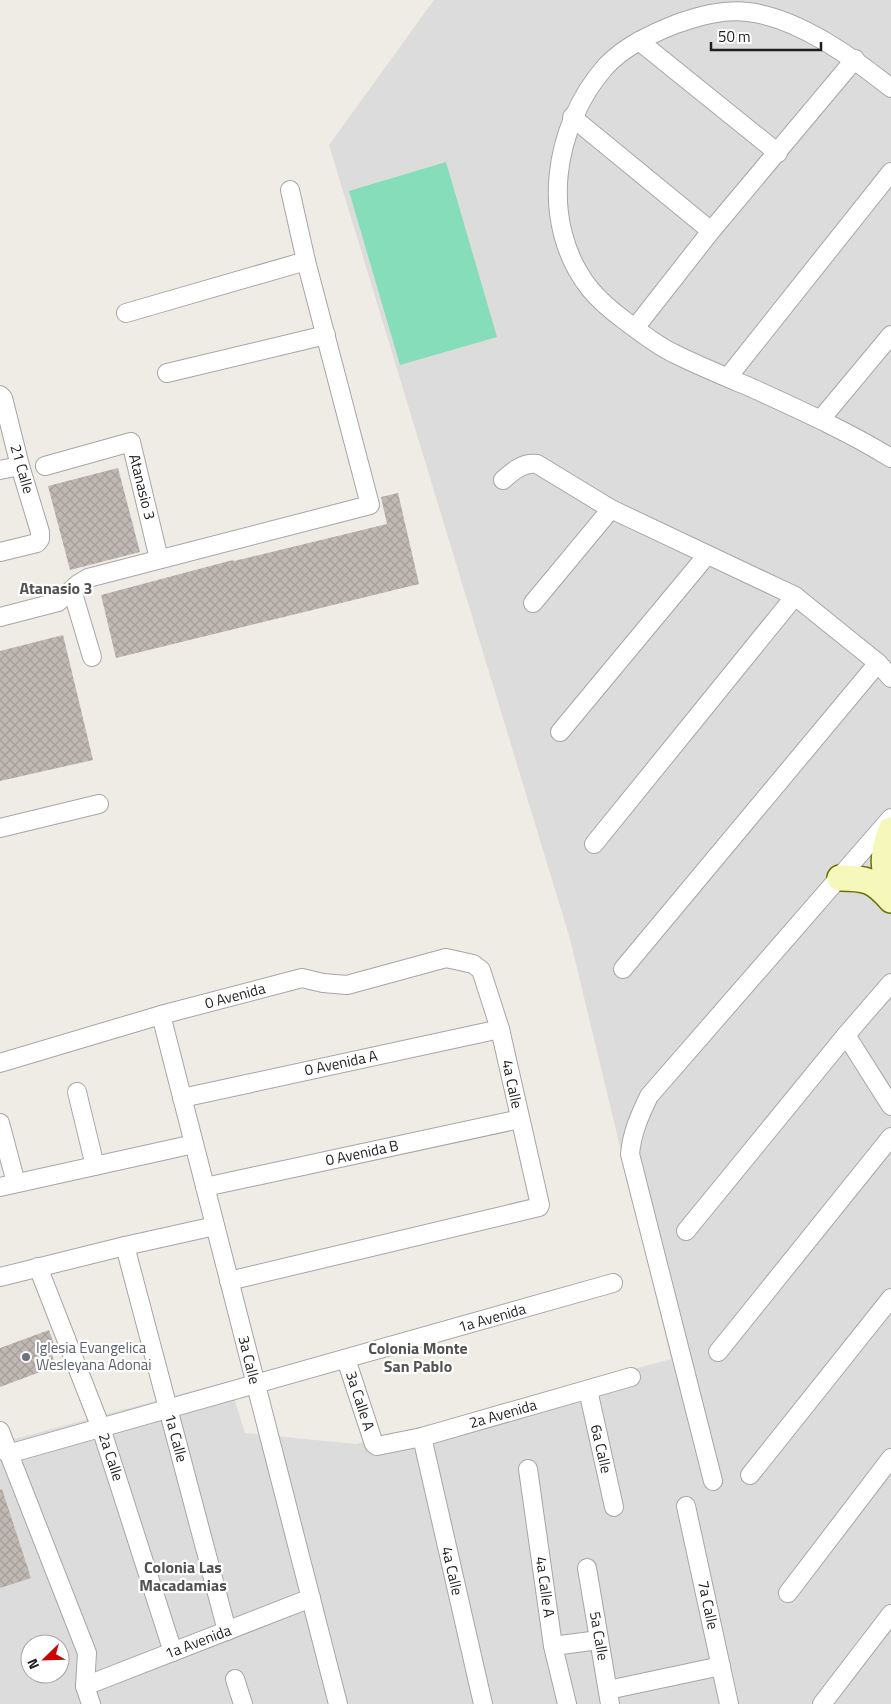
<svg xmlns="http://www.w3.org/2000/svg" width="891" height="1704" font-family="'Titillium Web',sans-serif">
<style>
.residential{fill:#dddcdc;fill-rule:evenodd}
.pitch{fill:#85ddb9}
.building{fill:url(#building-cross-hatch)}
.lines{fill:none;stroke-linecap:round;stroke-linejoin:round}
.street-casing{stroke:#a6a6a6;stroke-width:20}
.secondary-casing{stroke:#6b7407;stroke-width:28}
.street{stroke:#fff;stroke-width:18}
.secondary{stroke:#f6f8bb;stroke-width:25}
.worship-dot{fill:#6b7280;stroke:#fff;stroke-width:2}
.labels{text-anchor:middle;stroke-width:4.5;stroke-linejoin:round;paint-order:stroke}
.street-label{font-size:15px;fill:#1f1f1f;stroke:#fff}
.worship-label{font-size:15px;fill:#5b616d;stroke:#fff;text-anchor:start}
.neighbourhood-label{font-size:16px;font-weight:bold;fill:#525252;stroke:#fff}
</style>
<defs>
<pattern id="building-cross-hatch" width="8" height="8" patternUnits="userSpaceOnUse" patternTransform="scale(1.25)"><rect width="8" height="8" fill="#c0b8b2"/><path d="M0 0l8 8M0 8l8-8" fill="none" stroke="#a59e99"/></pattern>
</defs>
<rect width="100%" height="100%" fill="#efece5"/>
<path class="residential" d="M 434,0 L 891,0 L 891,1704 L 0,1704 L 0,1443 L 229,1381 L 245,1433 L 356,1444 L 671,1359 L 570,939 L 329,145 ZM 30,1644 L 60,1644 L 60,1674 L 30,1674 Z"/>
<path class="pitch" d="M 446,162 L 497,337 L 400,365 L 349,191 Z"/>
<g class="building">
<path d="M 118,468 L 140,552 L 70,570 L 48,486 Z"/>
<path d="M 398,493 L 419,584 L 116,658 L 101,595 L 233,560 L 234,561 L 387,524 L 381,497 Z"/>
<path d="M 63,635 L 93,760 L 0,781 L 0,651 Z"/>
<path d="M 49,1330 L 55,1347 L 50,1349 L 56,1366 L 0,1387 L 0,1348 Z"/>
<path d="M 2,1489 L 31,1578 L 0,1588 L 0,1490 Z"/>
</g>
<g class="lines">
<g class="street-casing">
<g id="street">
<path d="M 639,41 L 778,153"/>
<path d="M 891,88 C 852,57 798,18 748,12 C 723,9 699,16 676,24 C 651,34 625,46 606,66 C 553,126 538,223 590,289 C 600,301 612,311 624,320 C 639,331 656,345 673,353 C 699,366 726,377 752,388 C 800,410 847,431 891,458"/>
<path d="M 572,117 L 711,231"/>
<path d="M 126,313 L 306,261"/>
<path d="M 635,328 L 711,231 L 855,59"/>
<path d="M 167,373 L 326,335"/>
<path d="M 728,377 L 891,172"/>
<path d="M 0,395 L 3,398 L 20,466 L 40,532 L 40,539 L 37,543 L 0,552"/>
<path d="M 821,419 L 891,335"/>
<path d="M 45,466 L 131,442 L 159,559"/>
<path d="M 0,470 L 20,466"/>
<path d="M 503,480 C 513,471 523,462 537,464 L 611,509 L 795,596 L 878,663 L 891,678"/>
<path d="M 72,590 L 92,657"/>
<path d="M 533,603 L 611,509"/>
<path d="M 0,617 L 58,602 L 78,584 L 88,578 L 370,505 L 306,261 L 290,190"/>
<path d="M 560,732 L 707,555"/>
<path d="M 0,828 L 99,804"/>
<path d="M 594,844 L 795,596"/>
<path d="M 623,969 L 878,663"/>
<path d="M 161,1015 L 338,1704"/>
<path d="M 846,1035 L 891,1106"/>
<path d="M 0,1063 L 161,1015 L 302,978 L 323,983 L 347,985 L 446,958 L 473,964 L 481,970 L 500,1029 L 540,1205 L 539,1207 L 229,1281"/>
<path d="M 77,1092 L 95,1166"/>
<path d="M 182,1098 L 500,1029"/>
<path d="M 0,1123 L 16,1183"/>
<path d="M 0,1187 L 194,1144"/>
<path d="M 205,1187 L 520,1119"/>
<path d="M 686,1231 L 846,1035 L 891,983"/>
<path d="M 125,1246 L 227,1631"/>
<path d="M 38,1267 L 101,1428 L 173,1652"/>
<path d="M 0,1277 L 125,1246 L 215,1226"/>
<path d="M 718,1352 L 891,1137"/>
<path d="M 346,1359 L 374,1444 L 377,1446 L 422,1437 L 631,1377"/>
<path d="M 588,1390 L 614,1507"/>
<path d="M 0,1431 L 87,1653 L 85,1686 L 91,1704"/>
<path d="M 422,1437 L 483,1704"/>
<path d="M 8,1454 L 613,1283"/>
<path d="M 528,1469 L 553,1646 L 567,1704"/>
<path d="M 750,1475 L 891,1298"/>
<path d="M 713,1481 L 630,1154 C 632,1132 640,1115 649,1096 L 891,818"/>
<path d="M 686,1506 L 729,1704"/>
<path d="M 587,1568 L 610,1704"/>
<path d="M 788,1593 L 891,1458"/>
<path d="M 553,1646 L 599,1640"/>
<path d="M 235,1679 L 243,1704"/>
<path d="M 85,1686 L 311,1598"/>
<path d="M 608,1690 L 721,1666"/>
<path d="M 822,1704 L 891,1614"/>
</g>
</g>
<g class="secondary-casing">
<g id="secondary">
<path d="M 891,830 C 881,856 883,869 891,895"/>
<path d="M 840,878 C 866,878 874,880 891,900"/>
</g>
</g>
<use href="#street" class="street"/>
<use href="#secondary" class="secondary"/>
</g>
<circle class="worship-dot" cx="26" cy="1357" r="5"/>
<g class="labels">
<g class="street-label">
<text transform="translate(22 469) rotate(74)" y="5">21 Calle</text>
<text transform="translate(142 487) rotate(76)" y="5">Atanasio 3</text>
<text transform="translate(235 996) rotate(-15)" y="5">0 Avenida</text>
<text transform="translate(341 1063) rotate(-12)" y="5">0 Avenida A</text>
<text transform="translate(512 1084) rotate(78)" y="5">4a Calle</text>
<text transform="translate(362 1153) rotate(-12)" y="5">0 Avenida B</text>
<text transform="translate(492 1318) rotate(-16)" y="5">1a Avenida</text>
<text transform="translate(249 1360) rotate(76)" y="5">3a Calle</text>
<text transform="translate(360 1401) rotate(72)" y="5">3a Calle A</text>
<text transform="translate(503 1414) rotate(-16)" y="5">2a Avenida</text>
<text transform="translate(176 1438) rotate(75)" y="5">1a Calle</text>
<text transform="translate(601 1449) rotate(77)" y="5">6a Calle</text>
<text transform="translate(111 1457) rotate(72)" y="5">2a Calle</text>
<text transform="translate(452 1571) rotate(77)" y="5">4a Calle</text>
<text transform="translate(545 1587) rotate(82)" y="5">4a Calle A</text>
<text transform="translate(708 1605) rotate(78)" y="5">7a Calle</text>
<text transform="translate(599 1636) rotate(80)" y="5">5a Calle</text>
<text transform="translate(198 1642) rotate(-21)" y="5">1a Avenida</text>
</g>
<g class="worship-label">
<text x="36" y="1353">Iglesia Evangelica<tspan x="36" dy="17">Wesleyana Adonai</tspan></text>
</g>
<g class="neighbourhood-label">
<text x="56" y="594">Atanasio 3</text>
<text x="418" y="1354">Colonia Monte<tspan x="418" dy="18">San Pablo</tspan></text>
<text x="183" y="1573">Colonia Las<tspan x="183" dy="18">Macadamias</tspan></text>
</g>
</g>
<g transform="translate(45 1659) rotate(247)"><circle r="24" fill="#ffffff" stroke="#a5a5a5"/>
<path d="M0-4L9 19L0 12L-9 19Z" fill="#c90509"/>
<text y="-8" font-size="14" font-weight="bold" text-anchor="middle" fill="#1f1f1f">N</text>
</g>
<path d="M711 42v8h110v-8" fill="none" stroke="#1f1f1f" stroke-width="2.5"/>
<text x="718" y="42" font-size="15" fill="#1f1f1f" stroke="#ffffff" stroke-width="4" paint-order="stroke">50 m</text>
</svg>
